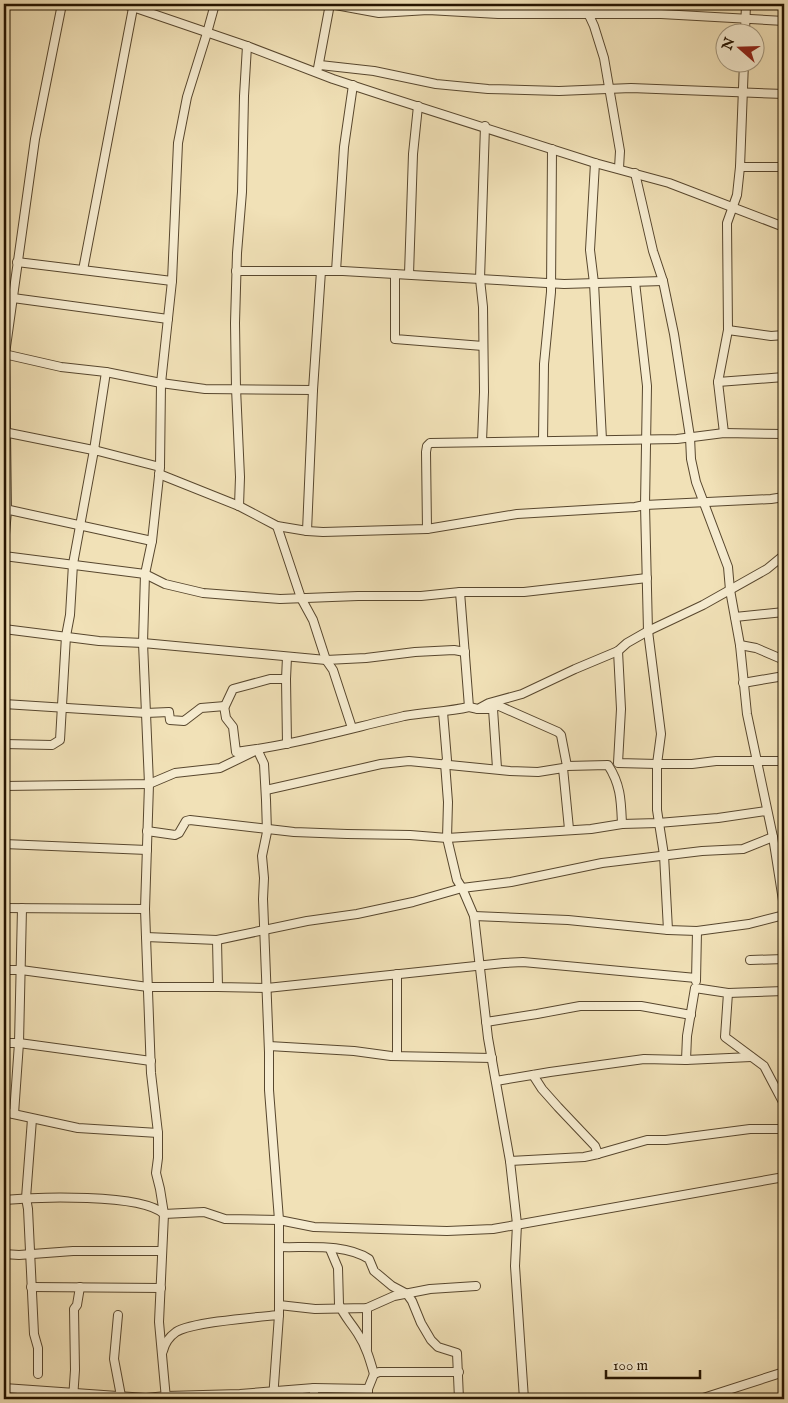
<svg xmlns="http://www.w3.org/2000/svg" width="788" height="1403" font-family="'IM FELL English',serif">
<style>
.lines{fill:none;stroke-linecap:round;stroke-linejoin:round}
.minor-casing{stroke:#58472e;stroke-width:10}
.minor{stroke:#f6ecd0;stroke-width:8}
</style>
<rect width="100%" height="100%" fill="#f1e1b7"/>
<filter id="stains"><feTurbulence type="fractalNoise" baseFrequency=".004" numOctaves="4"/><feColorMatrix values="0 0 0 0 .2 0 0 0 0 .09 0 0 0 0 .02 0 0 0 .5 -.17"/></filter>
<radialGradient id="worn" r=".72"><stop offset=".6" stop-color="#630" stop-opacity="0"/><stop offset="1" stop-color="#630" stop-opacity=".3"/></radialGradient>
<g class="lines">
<g class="minor-casing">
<g id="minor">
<path d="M 124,4 L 247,46 L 333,79 L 388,97 L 595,163 L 669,183 L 784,227"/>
<path d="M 330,4 L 379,13 L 428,10 L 498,14 L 661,14 L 784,21"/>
<path d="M 587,4 L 588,13 L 594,26 L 604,58 L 620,151 L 619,168"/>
<path d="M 745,32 L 746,4"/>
<path d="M 320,65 L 374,71 L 436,84 L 488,89 L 559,91 L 631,88 L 784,94"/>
<path d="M 318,68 L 330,4"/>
<path d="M 595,163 L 590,250 L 594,283 L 602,440"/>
<path d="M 740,167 L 784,167"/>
<path d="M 635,173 L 653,251 L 663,281 L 674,334 L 690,437 L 691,459 L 696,482 L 728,567 L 730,590 L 740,645 L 747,714 L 773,837 L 784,907"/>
<path d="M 17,262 L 172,281"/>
<path d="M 83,270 L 133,8"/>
<path d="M 236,271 L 343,271 L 564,284 L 663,281"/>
<path d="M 336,271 L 344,147 L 353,85"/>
<path d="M 395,274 L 395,339 L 483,346"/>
<path d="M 409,274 L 413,154 L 418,106"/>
<path d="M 635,282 L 647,386 L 645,505 L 648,631 L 661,734 L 657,764 L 657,810 L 664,855 L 668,930"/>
<path d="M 13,298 L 168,319"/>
<path d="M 728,330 L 771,336 L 784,335"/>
<path d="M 4,354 L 61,367 L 106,372 L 161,383 L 205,389 L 313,390"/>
<path d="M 718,382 L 784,377"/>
<path d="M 4,432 L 98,451 L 160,467"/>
<path d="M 724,433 L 718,382 L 728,330 L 727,223 L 737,195 L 740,167 L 744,62"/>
<path d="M 482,441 L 484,392 L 483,307 L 480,279 L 485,126"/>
<path d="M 543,441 L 544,364 L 551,292 L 552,149"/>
<path d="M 159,474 L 239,506 L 277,526 L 307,531 L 323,532 L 427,529 L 517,514 L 635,507 L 645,505 L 771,499 L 784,497"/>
<path d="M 239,506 L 240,477 L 236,388 L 235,323 L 237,253 L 242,192 L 244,96 L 247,46"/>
<path d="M 5,509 L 152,541"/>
<path d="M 277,526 L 301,598 L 313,620 L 326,660 L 333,670 L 352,728"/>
<path d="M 427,529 L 426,452 L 427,446 L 430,443 L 677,439 L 724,433 L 784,434"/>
<path d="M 307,531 L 313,390 L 321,271"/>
<path d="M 4,547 L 7,510 L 5,354 L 35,139 L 62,4"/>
<path d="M 4,556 L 145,574 L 165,584 L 203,593 L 280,599 L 358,596 L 421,596 L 460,592 L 524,592 L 647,578"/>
<path d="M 460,592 L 469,707"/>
<path d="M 735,617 L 784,612"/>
<path d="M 4,629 L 99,641 L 143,643 L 326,660 L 366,658 L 415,652 L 454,650 L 465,652"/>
<path d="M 740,645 L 756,648 L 784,660"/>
<path d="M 618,651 L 621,709 L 618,763 L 657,764 L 692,764 L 716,761 L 784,761"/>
<path d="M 286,679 L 287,744"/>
<path d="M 743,683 L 784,676"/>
<path d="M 4,704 L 146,713 L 169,712 L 170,720 L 184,721 L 201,708 L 225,706 L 233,689 L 270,679 L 286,679 L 287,657"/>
<path d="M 224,706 L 226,718 L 233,727 L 236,752 C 293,745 348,729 404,716 C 425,712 447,712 469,707 L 478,709 L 489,703 L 522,694 L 575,669 L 618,651 L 627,643 L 648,631 L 703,605 L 767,569 L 784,555"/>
<path d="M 478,709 L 493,709 L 497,705 L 558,732 L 561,735 L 567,766 L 608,765 C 621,785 621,801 622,824"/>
<path d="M 493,709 L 497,768"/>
<path d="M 443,712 L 447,760 L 445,763 L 448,802 L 447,838 L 457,880 L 462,888 L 474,916 L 488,1038 L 510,1161 L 517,1224 L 515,1266 L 524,1399"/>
<path d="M 4,744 L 52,745 L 60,740 L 66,636 L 70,615 L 73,564 L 94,450 L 106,372"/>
<path d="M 257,749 L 264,764 L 266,800 L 267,832 L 262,856 L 264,878 L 263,899 L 269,1052 L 269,1090 L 279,1220 L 279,1315 L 273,1399"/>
<path d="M 4,786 L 149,784 L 175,773 L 220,768 L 253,752"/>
<path d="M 266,790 L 381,764 L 409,761 L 510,771 L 538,772 L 563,768 L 569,829"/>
<path d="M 147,831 L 175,835 L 179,833 L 186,821 L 190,820 L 294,832 L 347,834 L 410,835 L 447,838 L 591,829 L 622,824 L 658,823 L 718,818 L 766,811"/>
<path d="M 4,844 L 147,850"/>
<path d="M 4,908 L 145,909"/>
<path d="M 474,916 L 568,920 L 668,930 L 697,931 L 749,924 L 784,915"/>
<path d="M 146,937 L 217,940 L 307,921 L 357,914 L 413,902 L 462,888 L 511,882 L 602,863 L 702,851 L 743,849 L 773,837"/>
<path d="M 217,940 L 218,987 L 267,988 L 504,963 L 523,962 L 696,978"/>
<path d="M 750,960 L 784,959"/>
<path d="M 4,970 L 21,970 L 148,987 L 218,987"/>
<path d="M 397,974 L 397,1055"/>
<path d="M 696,981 L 697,931"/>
<path d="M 728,993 L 784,991"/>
<path d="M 486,1022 L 537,1014 L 580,1006 L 641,1006 L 691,1015"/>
<path d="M 4,1043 L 19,1043 L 151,1061"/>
<path d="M 269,1046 L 354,1051 L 391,1056 L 492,1058"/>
<path d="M 686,1060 L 687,1036 L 695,988 L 728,993 L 725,1037 L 764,1066 L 784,1104"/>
<path d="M 533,1075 L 542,1089 L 558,1107 L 595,1146 L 598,1154"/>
<path d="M 496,1081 L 550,1072 L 644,1059 L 686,1060 L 751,1057"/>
<path d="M 4,1112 L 78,1128 L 158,1133"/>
<path d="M 14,1114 L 19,1043 L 22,908"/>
<path d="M 32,1119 L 26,1198 L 28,1209 L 34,1334 L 38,1348 L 38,1374"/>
<path d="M 510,1161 L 584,1157 L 598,1154 L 647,1140 L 666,1140 L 750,1129 L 784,1129"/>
<path d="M 4,1200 C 36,1197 141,1193 164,1214 L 204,1212 L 225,1219 L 279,1220 L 314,1227 L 447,1231 L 493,1229 L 784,1177"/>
<path d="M 279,1247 C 307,1248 344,1243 369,1259 L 374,1271 L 392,1286 L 407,1294 L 412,1301 L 421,1323 L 431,1340 L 438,1347 L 457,1353 L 459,1399"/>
<path d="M 330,1249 L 338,1268 L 339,1304 C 343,1315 352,1324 358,1334 C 366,1346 370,1360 374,1374"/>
<path d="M 4,1254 L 19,1255 L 73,1251 L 162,1251"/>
<path d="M 31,1287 L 161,1288"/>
<path d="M 279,1305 L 315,1309 L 367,1308 L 394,1296 L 430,1289 L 476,1286"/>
<path d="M 118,1315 L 114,1359 L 121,1396"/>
<path d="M 367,1349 L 367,1308"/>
<path d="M 163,1351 C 165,1342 169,1337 176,1332 C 191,1322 259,1317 279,1315"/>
<path d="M 4,1388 L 146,1398 L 166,1396 L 240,1394 L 314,1388 L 368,1389 L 368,1399"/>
<path d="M 314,1388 L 314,1399"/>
<path d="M 368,1389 L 374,1374 L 379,1372 L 459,1372"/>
<path d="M 73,1399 L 75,1370 L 74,1309 L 77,1305 L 80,1287"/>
<path d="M 166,1399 L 159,1322 L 164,1214 L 160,1189 L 156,1173 L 158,1158 L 158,1133 L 151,1073 L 146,937 L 145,909 L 149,784 L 143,643 L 145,574 L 152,541 L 160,467 L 161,383 L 172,281 L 178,143 L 187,97 L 207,33 L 215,4"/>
<path d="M 700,1399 L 784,1372"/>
</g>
</g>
<use href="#minor" class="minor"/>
</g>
<rect width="788" height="1403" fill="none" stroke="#f1e1b7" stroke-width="20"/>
<rect x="5" y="5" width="778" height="1393" fill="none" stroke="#251400" stroke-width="2.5"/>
<rect x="10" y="10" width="768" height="1383" fill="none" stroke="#251400"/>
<g transform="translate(740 48) rotate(290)"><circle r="24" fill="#f6ecd0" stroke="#a2967d"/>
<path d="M0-4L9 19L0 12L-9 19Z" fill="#8f2418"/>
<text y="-8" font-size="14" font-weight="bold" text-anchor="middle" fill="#251400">N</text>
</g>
<path d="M606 1370v8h94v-8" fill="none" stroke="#251400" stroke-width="2.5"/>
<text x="613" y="1370" font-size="15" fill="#251400" stroke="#f6ecd0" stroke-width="4" paint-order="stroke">100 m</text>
<rect width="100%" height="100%" filter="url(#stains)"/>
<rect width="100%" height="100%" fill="url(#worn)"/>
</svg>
